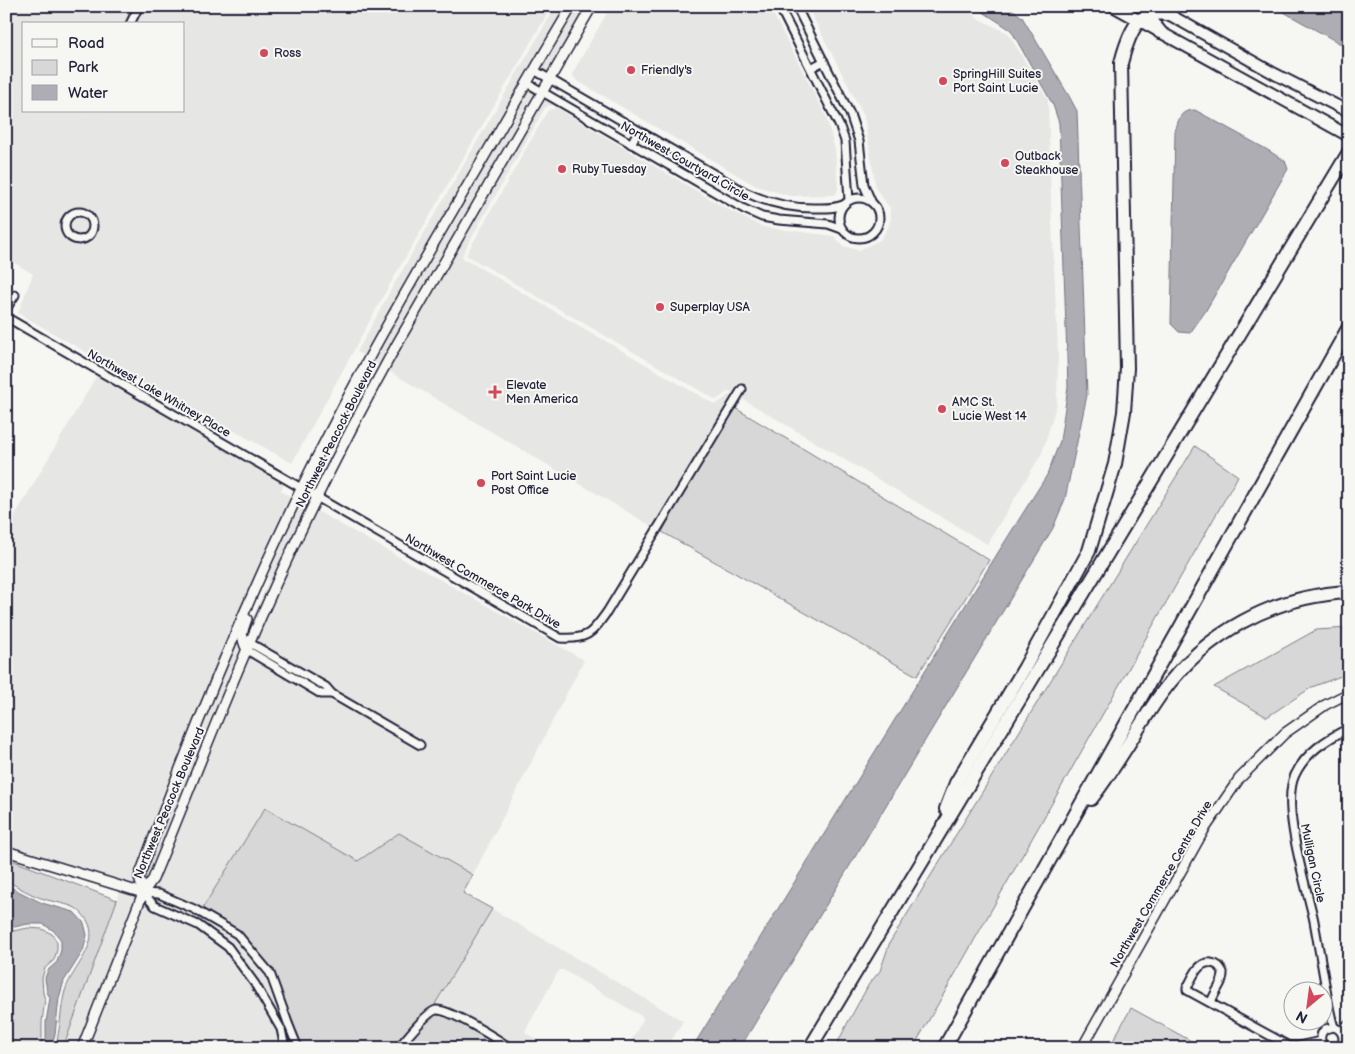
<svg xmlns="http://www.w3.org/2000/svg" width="1355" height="1054" font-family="'Balsamiq Sans',sans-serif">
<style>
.built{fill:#e6e6e4;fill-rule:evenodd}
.green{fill:#d7d7d7;stroke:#7c7c89}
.water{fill:#adadb3;stroke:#757583}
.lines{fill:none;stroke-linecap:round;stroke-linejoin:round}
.minor-casing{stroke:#22223b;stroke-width:11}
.tertiary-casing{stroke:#22223b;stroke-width:12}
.secondary-casing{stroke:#22223b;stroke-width:14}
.motorway-casing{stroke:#22223b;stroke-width:16}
.minor{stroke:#f6f6f2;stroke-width:7}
.tertiary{stroke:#f6f6f2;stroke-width:9}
.secondary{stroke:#f6f6f2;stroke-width:10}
.motorway{stroke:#f6f6f2;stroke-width:12}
.poi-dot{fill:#d1495b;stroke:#f6f6f2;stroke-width:2}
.labels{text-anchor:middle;stroke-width:4;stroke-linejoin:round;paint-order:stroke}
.poi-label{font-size:12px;fill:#22223b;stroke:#f6f6f2;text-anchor:start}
.street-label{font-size:12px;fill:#22223b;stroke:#f6f6f2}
</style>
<rect width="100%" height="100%" fill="#f6f6f2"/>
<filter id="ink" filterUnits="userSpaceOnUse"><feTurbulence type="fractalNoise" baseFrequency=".02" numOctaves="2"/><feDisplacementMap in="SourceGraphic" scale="10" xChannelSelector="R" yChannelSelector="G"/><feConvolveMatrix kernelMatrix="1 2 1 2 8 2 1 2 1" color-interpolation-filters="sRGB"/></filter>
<g filter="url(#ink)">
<g class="built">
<path d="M 6,6 L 552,6 L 390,284 L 292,463 L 211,418 L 178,405 L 18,313 L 33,274 L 6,258 ZM 24,24 L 184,24 L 184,111 L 24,111 Z"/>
<path d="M 556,6 L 567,6 L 366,357 L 357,352 L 393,286 Z"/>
<path d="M 576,6 L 587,6 L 548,73 L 540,68 Z"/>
<path d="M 611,6 L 769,6 L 826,116 L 835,150 L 838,190 L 835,195 L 790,196 L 756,186 L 576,80 L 572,74 Z"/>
<path d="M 807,6 L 962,6 L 979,19 L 1008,33 L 1048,100 L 1051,201 L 1058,352 L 1057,403 L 1042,453 L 987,544 L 729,391 L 716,400 L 466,255 L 548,110 L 557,108 L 727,209 L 763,227 L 834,236 L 843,246 L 859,250 L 880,240 L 888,228 L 891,219 L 890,208 L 876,189 L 864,116 Z"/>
<path d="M 528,89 L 536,94 L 380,366 L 372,361 L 432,254 Z"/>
<path d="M 543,97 L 555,105 L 548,106 L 545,108 L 462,255 L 463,258 L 714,404 L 717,404 L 729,395 L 732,397 L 653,527 L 387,370 Z"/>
<path d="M 97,375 L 284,483 L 281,491 L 293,498 L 264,561 L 263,561 L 262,564 L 230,635 L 193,724 L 135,876 L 137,886 L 6,846 L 6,531 Z"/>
<path d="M 299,501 L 308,507 L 247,641 L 246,633 L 268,582 L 270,566 Z"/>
<path d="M 315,510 L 584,660 L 473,875 L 399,833 L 359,861 L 266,809 L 202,909 L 161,890 L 151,889 L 248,656 L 319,697 L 332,699 L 421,750 L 425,743 L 336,692 L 329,683 L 255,641 Z"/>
<path d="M 238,635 L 238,643 L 242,650 L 149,879 L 145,884 L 143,877 L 186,762 Z"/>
<path d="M 120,890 L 138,896 L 78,1048 L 63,1048 L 117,900 Z"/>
<path d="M 153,898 L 158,898 L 192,913 L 234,937 L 266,975 L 284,1025 L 294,1048 L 289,1048 L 285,1026 L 258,981 L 230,944 L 201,922 L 158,902 Z"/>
<path d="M 144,900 L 153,910 L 196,929 L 225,951 L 252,986 L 277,1031 L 281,1048 L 86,1048 Z"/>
<path d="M 492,909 L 683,1021 L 667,1048 L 627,1048 L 643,1020 L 643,1017 L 563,970 L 560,970 L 558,972 L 525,1031 L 527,1034 L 551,1048 L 520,1048 L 452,1009 L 435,1005 Z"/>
</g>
<g class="green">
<path d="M 735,408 L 989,560 L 917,676 L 662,532 L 685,490 Z"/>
<path d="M 1195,446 L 1238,476 L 913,1048 L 835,1048 L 847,1024 L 869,984 L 880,971 L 890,942 Z"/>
<path d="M 1349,628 L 1349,673 L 1312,687 L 1267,717 L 1214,687 L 1316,630 Z"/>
<path d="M 265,808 L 358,861 L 399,833 L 473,875 L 463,893 L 492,909 L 435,1004 L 437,1006 L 424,1013 L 395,1045 L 389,1048 L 303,1048 L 292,1021 L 273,970 L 240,931 L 202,909 Z"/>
<path d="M 6,858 L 117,900 L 63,1048 L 55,1048 C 61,1029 60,1009 65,991 C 73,964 111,937 77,909 C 70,904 53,902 44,899 C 31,895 18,887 6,880 Z"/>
<path d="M 6,928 L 13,931 L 28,928 L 42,929 L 52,934 L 57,942 L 57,950 L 54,960 L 45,968 L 42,978 L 43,993 L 45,999 L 42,1022 L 42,1048 L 6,1048 Z"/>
<path d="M 1131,1008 L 1204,1048 L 1109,1048 Z"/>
<path d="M 436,1015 L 448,1016 L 499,1046 L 498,1048 L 403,1048 L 429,1019 Z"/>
</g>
<g class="water">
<path d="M 974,6 L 1008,6 L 1022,17 L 1069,96 L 1077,111 L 1087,395 L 1065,499 L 1053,528 L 740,1048 L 692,1048 L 994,559 L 1047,475 L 1060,441 L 1068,387 L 1059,123 L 1053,105 L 1011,30 Z"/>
<path d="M 1273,6 L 1349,6 L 1349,47 L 1339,43 Z"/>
<path d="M 1195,110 L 1266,149 L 1285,161 L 1288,169 L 1205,312 L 1190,333 L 1179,332 L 1171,324 L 1175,131 C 1180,117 1179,111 1195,110 Z"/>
<path d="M 6,885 L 42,903 L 74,912 L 84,923 L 87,935 L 83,951 L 64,981 L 59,998 L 55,1034 L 51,1048 L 46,1048 L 46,1022 L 50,998 L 47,992 L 45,978 L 48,970 L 57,962 L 61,950 L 61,940 L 54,931 L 43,924 L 28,924 L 14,927 L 6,924 Z"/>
</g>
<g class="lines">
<g class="minor-casing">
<g id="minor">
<path d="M 779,6 L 840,127 L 845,141 L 849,200"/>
<path d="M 796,6 L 850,114 L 859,141 L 864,185 L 871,201"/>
<path d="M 130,24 L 139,6"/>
<path d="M 811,68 L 824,61"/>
<path d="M 534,70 L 745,192 C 768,203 788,208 813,208 C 825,208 832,209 843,205"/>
<path d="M 527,83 L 744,209 L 762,217 L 779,220 L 828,224 L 842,229"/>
<path d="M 631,144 L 638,131"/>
<circle cx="859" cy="218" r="20"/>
<circle cx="79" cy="226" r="14"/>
<path d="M 6,309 L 15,295"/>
<path d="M 6,317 L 560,638 C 588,640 592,633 607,612 L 742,389"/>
<path d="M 250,643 L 326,687 L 332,694 L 420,745"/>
<path d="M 247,650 L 321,694 L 332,694"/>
<path d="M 143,893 L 159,894 L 194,909 L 237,934 L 270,973 L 288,1023 L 298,1048"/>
<path d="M 143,893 L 155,906 L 198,925 L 228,947 L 255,984 L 281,1029 L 285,1048"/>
<path d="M 1211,1003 C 1214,991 1224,984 1223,972 C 1220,967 1218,964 1211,963 C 1198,961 1192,979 1187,988 L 1187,990 L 1192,993 L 1289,1046 L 1298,1046 L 1321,1041"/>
<path d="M 1334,1027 C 1330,1015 1328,1002 1326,989 C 1322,967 1318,944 1314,921 C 1307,888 1280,805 1295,775 C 1305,753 1327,739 1349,728"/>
<path d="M 1341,1031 L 1349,1023"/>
<path d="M 398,1048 C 405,1040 427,1012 436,1010 C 449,1008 498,1040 511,1048"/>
<path d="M 1326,1048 C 1319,1042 1319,1035 1325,1029 L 1334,1027 C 1344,1031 1346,1041 1338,1048"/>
</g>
</g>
<g class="tertiary-casing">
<g id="tertiary">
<path d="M 247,650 C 240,637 242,632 247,619"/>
<path d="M 6,851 L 143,893"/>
<path d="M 143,893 L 139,877 C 187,746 240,615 301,489 C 354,380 415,275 476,171 C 508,116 539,61 572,6"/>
<path d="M 82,1048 L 143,893 L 153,879 C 180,814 205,748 233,682 C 281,567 336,454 397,344 L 592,6"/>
<path d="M 1082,1048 L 1204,830 L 1239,779 L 1285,733 L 1325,705 L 1349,693"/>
</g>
</g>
<g class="secondary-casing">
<g id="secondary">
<path d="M 1113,6 L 1349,136"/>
<path d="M 1154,6 L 1275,74 L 1349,112"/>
</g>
</g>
<g class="motorway-casing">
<g id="motorway">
<path d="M 1148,9 C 1149,18 1154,25 1160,32"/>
<path d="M 1091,799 C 1117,766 1137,728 1161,694 C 1206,632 1273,596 1349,592"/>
<path d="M 946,809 L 956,783 L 1025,667 L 1089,551 L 1115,464 L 1124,412 L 1127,368 L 1121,63 C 1124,51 1132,24 1144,17 C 1151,13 1159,13 1167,14"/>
<path d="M 810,1048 L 1349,152"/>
<path d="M 944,1048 L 1349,327"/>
</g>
</g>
<use href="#minor" class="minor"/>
<use href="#tertiary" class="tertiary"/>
<use href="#secondary" class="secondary"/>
<use href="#motorway" class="motorway"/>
</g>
</g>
<g class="poi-dot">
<circle cx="264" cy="53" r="5"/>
<circle cx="631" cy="70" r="5"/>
<circle cx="943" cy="81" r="5"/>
<circle cx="1005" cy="163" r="5"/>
<circle cx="562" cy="169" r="5"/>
<circle cx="660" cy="307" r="5"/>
<path d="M492.5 384.5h5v5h5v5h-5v5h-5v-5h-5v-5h5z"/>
<circle cx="942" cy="409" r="5"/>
<circle cx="481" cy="483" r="5"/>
</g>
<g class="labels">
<g class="poi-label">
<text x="274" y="57">Ross</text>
<text x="641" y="74">Friendly's</text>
<text x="953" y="78">SpringHill Suites<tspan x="953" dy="14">Port Saint Lucie</tspan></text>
<text x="1015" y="160">Outback<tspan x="1015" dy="14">Steakhouse</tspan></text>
<text x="572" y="173">Ruby Tuesday</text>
<text x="670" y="311">Superplay USA</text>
<text x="506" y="389">Elevate<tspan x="506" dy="14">Men America</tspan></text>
<text x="952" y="406">AMC St.<tspan x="952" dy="14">Lucie West 14</tspan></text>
<text x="491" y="480">Port Saint Lucie<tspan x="491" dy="14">Post Office</tspan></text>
</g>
<g class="street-label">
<text transform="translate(685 161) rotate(30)" y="4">Northwest Courtyard Circle</text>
<text transform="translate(159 393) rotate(30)" y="4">Northwest Lake Whitney Place</text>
<text transform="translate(336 434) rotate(-63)" y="4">Northwest Peacock Boulevard</text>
<text transform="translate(483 581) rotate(30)" y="4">Northwest Commerce Park Drive</text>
<text transform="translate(169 803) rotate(-67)" y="4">Northwest Peacock Boulevard</text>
<text transform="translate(1313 863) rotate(78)" y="4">Mulligan Circle</text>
<text transform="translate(1161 884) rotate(-60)" y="4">Northwest Commerce Centre Drive</text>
</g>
</g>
<rect width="1355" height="1054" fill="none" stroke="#f6f6f2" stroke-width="25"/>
<rect x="12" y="12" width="1330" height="1029" fill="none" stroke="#22223b" stroke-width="2" filter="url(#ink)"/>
<rect x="22" y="22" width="162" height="90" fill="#f6f6f2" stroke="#a1a1a9"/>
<rect x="32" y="39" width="25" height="8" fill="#f6f6f2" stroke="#a1a1a9"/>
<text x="68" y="48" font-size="15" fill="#22223b">Road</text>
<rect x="32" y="60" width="25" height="15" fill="#d7d7d7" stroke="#a1a1a9"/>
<text x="68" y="72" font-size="15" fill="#22223b">Park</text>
<rect x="32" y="85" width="25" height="15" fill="#adadb3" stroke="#a1a1a9"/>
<text x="68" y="98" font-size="15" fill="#22223b">Water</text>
<g transform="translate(1308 1006) rotate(209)"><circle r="24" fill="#f6f6f2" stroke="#a1a1a9"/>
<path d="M0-4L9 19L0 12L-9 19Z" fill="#d1495b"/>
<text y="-8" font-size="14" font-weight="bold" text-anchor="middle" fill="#22223b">N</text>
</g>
</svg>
